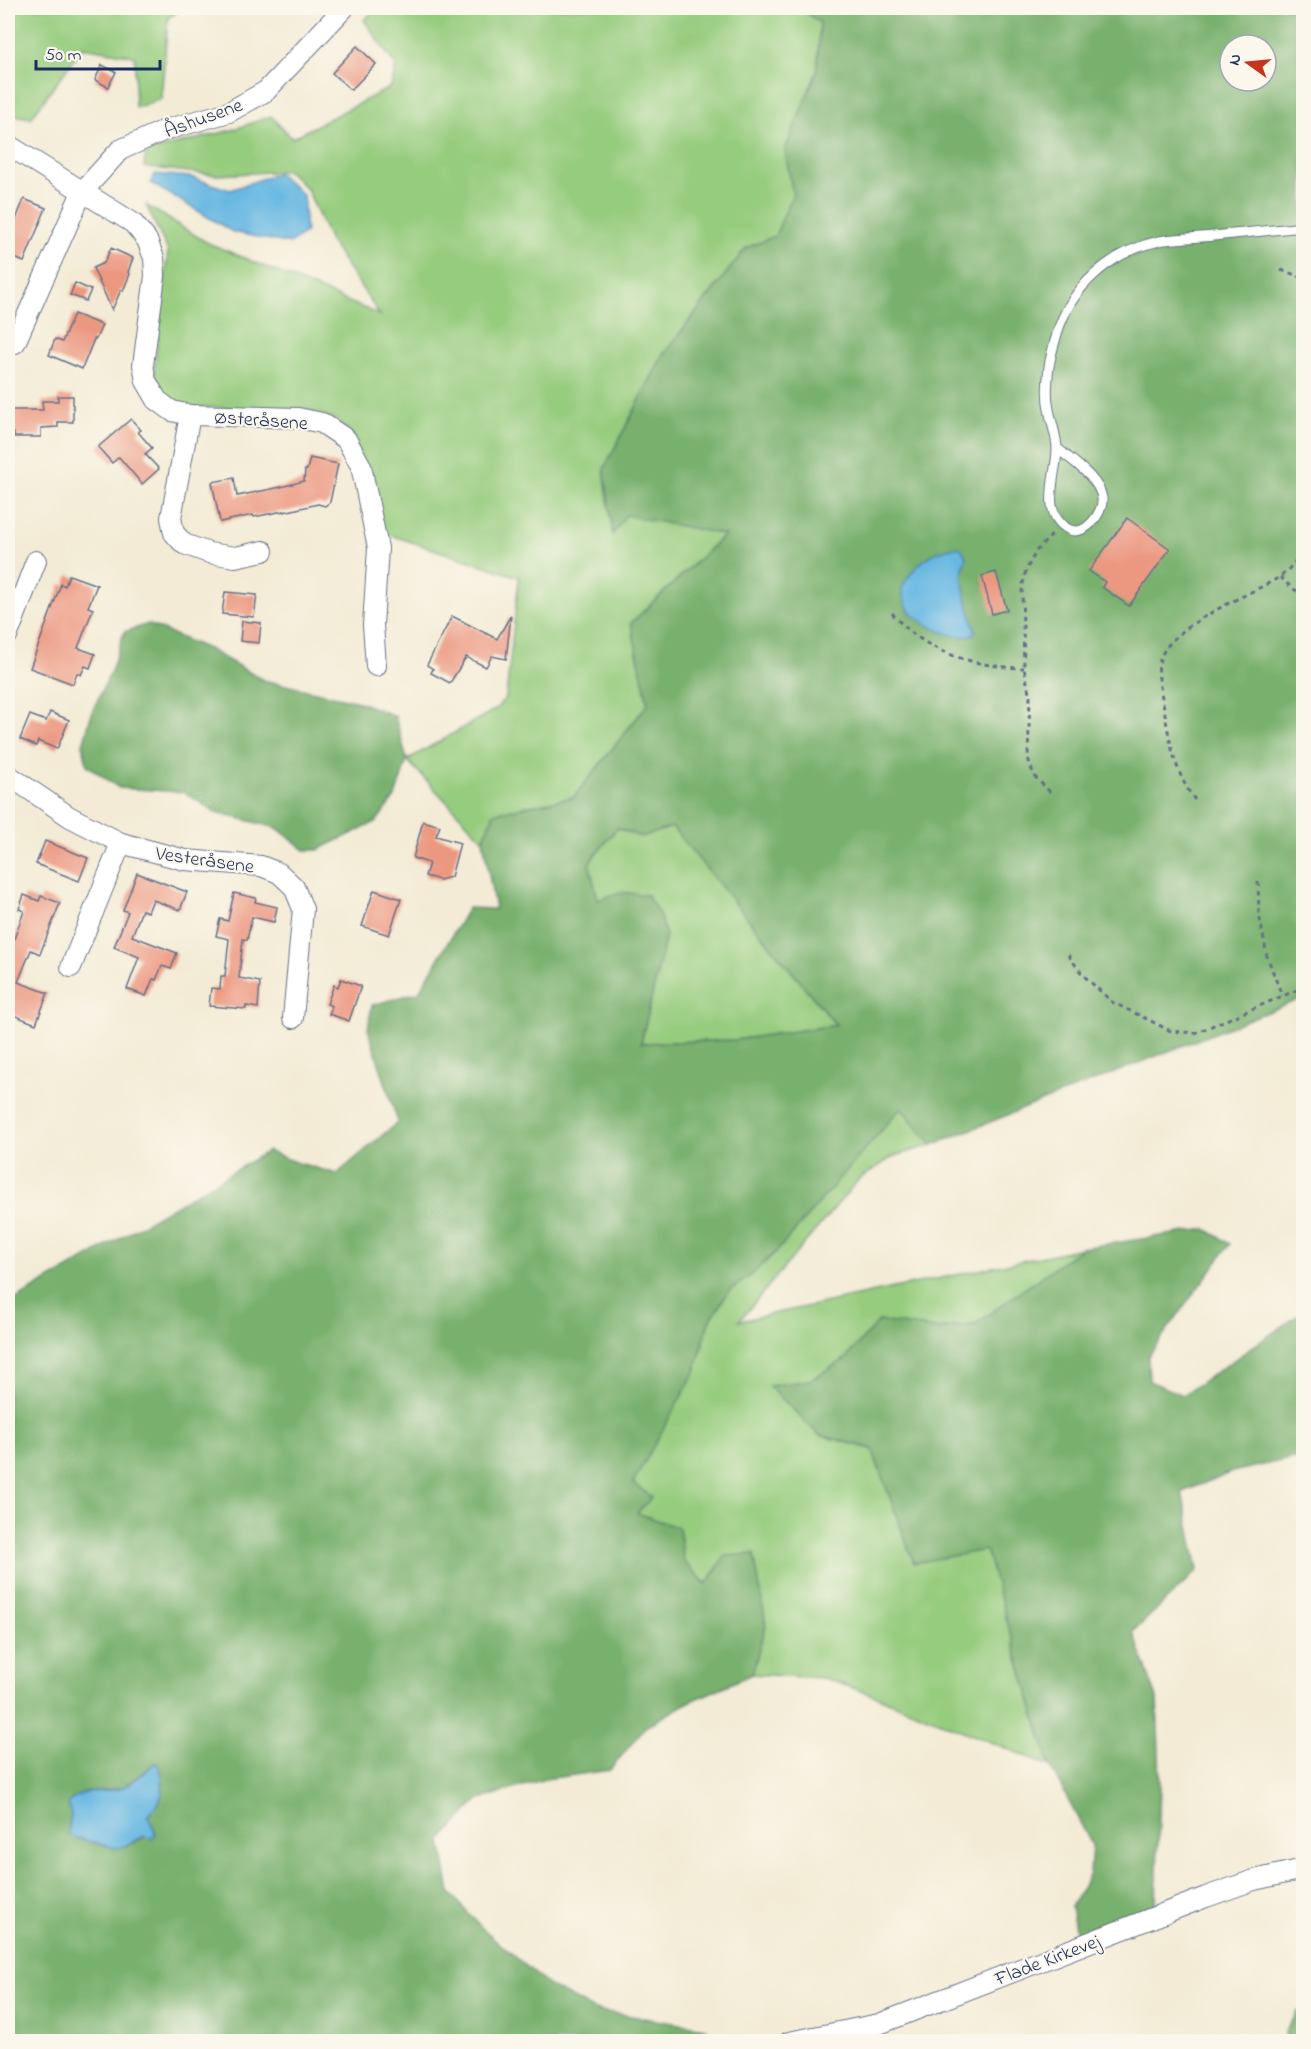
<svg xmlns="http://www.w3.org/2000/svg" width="1311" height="2049" font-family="'Indie Flower',sans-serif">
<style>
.green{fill:#96cc7e;stroke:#587e6e;stroke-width:1.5}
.forest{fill:#78b06d;stroke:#4a7066;stroke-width:1.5;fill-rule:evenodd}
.water{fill:#67b8e2;stroke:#4174a0;stroke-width:1.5}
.building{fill:#ec9881}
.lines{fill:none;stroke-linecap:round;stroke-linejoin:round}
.service-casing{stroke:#677188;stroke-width:11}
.minor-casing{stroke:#677188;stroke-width:22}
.path{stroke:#677188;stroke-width:3;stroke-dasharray:4.5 4.5;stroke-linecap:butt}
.service{stroke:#fff;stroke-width:9}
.minor{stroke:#fff;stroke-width:20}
.labels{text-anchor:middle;stroke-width:4.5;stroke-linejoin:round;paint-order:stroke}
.street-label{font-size:20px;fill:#1b2f5e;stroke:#fbf7ec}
</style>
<rect width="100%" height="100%" fill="#fbf7ec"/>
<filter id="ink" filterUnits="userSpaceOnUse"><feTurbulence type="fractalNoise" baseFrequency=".0167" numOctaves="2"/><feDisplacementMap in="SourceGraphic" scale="12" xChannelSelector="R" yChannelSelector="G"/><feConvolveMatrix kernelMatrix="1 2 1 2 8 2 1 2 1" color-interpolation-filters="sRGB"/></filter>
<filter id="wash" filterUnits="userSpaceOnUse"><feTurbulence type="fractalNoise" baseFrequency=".008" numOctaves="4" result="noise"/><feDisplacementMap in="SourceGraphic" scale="24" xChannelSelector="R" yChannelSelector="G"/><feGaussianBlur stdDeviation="1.35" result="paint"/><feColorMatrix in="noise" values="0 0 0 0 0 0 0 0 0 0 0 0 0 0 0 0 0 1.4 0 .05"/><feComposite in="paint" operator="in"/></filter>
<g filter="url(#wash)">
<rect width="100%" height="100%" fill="#f3ebd5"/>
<g class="green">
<path d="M 8,8 L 184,8 L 168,18 L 161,99 L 135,108 L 135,56 L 83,47 L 31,118 L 8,114 Z"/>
<path d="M 377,8 L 799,8 L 820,23 L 817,71 L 785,150 L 793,194 L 775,236 L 746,248 L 663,355 L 604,469 L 613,533 L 626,515 L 725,534 L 631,623 L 648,704 L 574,797 L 494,813 L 483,840 L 407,760 L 496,709 L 506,697 L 519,577 L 381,532 L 355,439 L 334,419 L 305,409 L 186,407 C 166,399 163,392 154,372 L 168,251 L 146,205 L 206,242 L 380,315 L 330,241 L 307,189 L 288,171 L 217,175 L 144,167 L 146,152 L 232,130 L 271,116 L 292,138 L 391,87 L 396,66 L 364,20 Z"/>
<path d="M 672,827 L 836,1025 L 735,1040 L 641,1043 L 666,935 L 598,901 L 589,863 L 617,828 L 641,837 Z"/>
<path d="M 901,1107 L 932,1145 L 894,1156 L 859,1179 L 739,1321 L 1082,1248 L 974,1325 L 936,1329 L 879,1321 L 844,1360 L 810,1380 L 770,1386 L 819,1435 L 872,1449 L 914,1563 L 986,1549 L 1050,1766 L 868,1693 L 823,1678 L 752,1674 L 766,1625 L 707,1584 L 684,1562 L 679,1528 L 637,1513 L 632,1483 L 695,1372 L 708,1324 L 728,1292 L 750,1276 L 778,1250 Z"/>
</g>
<g class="forest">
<path d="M 799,8 L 1303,8 L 1303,998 L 932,1145 L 901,1108 L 778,1250 L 750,1276 L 728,1292 L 708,1324 L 695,1372 L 633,1483 L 652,1497 L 637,1513 L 679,1528 L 684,1562 L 706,1584 L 725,1556 L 754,1554 L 766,1625 L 752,1674 L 687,1703 L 645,1727 L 610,1770 L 545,1779 L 478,1800 L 441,1841 L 450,1893 L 482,1928 L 549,1986 L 594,2010 L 705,2028 L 674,2042 L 8,2041 L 8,1304 L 268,1151 L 295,1162 L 337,1174 L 398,1122 L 368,1029 L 372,1005 L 419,992 L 468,908 L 495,909 L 483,840 L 494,813 L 574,797 L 648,704 L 631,623 L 725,535 L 626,515 L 613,534 L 604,469 L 663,355 L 746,248 L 775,236 L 793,194 L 785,150 L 817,71 L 820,23 ZM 1230,45 L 1266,45 L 1266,81 L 1230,81 ZM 672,827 L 836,1025 L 735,1040 L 641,1043 L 666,935 L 659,914 L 647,895 L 620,892 L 598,900 L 589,863 L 617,828 L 641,837 ZM 156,1763 L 160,1801 L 148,1816 L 156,1834 C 144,1836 136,1842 125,1846 C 113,1851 86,1840 73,1837 L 68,1833 L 71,1815 L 82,1793 L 121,1788 Z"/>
<path d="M 148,624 L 208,649 L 263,680 L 359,702 L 395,716 L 407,760 L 395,797 L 376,822 L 318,850 L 305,850 L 277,828 L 215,812 L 184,792 L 119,788 L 87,765 L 83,745 L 92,712 L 112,669 L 124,632 Z"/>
<path d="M 1206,1229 L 1230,1244 L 1148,1356 L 1149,1381 L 1183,1395 L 1303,1312 L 1303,1456 L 1232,1472 L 1182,1492 L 1198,1570 L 1133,1632 L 1157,1698 L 1160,1783 L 1156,1904 L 1076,1933 L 1071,1907 L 1090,1874 L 1092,1845 L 1050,1766 L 986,1550 L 914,1563 L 872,1449 L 819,1435 L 769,1386 L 810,1380 L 844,1360 L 879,1321 L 936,1329 L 974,1325 L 1082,1248 Z"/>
<path d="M 1303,2009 L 1303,2041 L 1287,2041 L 1285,2033 L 1296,2013 Z"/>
</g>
<g class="water">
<path d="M 278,173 L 303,195 L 306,232 L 290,244 L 233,232 L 151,183 L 155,174 L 190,177 L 230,190 Z"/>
<path d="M 957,547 L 962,549 L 966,557 C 965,562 963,566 963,571 C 960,588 973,615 975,632 C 963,646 918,624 909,610 C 905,604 903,595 902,588 C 913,566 931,550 957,547 Z"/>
<path d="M 156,1763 C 164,1770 164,1789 160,1800 C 158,1806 152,1811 148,1816 L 156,1834 L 152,1839 L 143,1836 L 123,1847 L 115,1848 L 73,1837 L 68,1833 L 71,1815 L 68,1804 C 80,1786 102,1795 121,1788 C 133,1784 145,1771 156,1763 Z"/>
</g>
<g id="blocks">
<g class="building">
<path d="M 357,46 L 376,64 L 351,90 L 332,73 Z"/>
<path d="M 102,65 L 116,72 L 108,87 L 95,80 Z"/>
<path d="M 24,199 L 46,208 L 24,262 L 8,255 L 8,224 L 13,227 Z"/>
<path d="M 111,248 L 133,258 L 128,272 L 130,274 L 123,291 L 121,290 L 112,310 L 93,268 L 104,263 Z"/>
<path d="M 75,283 L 91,290 L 86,301 L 70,295 Z"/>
<path d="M 74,314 L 102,325 L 96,339 L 94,339 L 82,369 L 49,355 L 55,339 L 62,342 Z"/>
<path d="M 58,396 L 73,396 L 73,422 L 58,422 L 58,427 L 41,428 L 41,437 L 14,437 L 14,433 L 8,433 L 8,410 L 43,410 L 42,401 L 58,401 Z"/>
<path d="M 131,419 L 141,430 L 138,432 L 152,448 L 145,454 L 159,469 L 142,484 L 119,457 L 112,463 L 98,447 Z"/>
<path d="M 310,458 L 338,464 L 330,502 L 325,506 L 318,504 L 284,512 L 284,511 L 254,517 L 253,515 L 220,522 L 212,482 L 234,478 L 237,496 L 281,487 L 304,481 L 305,470 L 307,470 Z"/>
<path d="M 1127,518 L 1170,549 L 1129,606 L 1102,587 L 1105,582 L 1089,571 Z"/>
<path d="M 996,572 L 1007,610 L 992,614 L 982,576 Z"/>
<path d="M 69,575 L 97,585 L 88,607 L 93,609 L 78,648 L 95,654 L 90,668 L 85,666 L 81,675 L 77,673 L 73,684 L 30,668 L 61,584 L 65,586 Z"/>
<path d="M 225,592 L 257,595 L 254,617 L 222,614 Z"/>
<path d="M 511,615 L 506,659 L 492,656 L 486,667 L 466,657 L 450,683 L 431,673 L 433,669 L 427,665 L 452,616 L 497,639 Z"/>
<path d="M 242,621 L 261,623 L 259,643 L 240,641 Z"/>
<path d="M 50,712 L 69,720 L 57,749 L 38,741 L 36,746 L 20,739 L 30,715 L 46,721 Z"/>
<path d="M 423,821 L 440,826 L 436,836 L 460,843 L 451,877 L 440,880 L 425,876 L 429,863 L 413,858 Z"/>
<path d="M 45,841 L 88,858 L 79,881 L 36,864 Z"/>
<path d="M 137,873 L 187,892 L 180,910 L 153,900 L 148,912 L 142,910 L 132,936 L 177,953 L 171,969 L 162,966 L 156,980 L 153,979 L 146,996 L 127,989 L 139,957 L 114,947 L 128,912 L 123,910 Z"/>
<path d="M 374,890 L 401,899 L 389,935 L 362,926 Z"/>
<path d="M 234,893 L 256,898 L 255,902 L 277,907 L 274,922 L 252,917 L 247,940 L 243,939 L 239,978 L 260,982 L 258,1008 L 246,1006 L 246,1009 L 209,1006 L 211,988 L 220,989 L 221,976 L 225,976 L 229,939 L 216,936 L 220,919 L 228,921 Z"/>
<path d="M 24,895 L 39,901 L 41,896 L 60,903 L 40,954 L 31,950 L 18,982 L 48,993 L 36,1024 L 8,1013 L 8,956 L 24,911 L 19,909 Z"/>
<path d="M 341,979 L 361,986 L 349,1021 L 329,1014 L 332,1006 L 327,1004 L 334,985 L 338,987 Z"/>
</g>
</g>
</g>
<g filter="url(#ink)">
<use href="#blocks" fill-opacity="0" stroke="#677188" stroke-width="1.5"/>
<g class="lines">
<g class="service-casing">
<path id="service" d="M 1057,448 C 1072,461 1099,478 1102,498 C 1104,513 1084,538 1068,529 C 1039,513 1057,474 1057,449 C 1057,437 1051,422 1049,409 C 1047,400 1047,388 1048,378 C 1048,363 1053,348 1057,334 C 1071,286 1111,252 1159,241 C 1176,238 1196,238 1213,236 C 1243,233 1273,230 1304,227"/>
</g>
<g class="minor-casing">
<g id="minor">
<path d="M 8,145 L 133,223 L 147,240 L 154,258 L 155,276 L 143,365 L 146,381 L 157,400 L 172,411 L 190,415 L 298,418 L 322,423 L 346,439 L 361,466 L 378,548 L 373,625 L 376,666"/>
<path d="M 15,343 L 82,192 L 120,150 L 165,130 L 229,112 L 266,91 L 344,8"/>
<path d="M 190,415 L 171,518 L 174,533 L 184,544 L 209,553 L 235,557 L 263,551"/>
<path d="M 8,634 L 36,561"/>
<path d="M 8,775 L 70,817 L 121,843 L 185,860 L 261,866 L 279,873 L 294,887 L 303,909 L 293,1018"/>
<path d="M 71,967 L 121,843"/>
<path d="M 789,2042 L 879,2024 L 1206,1897 L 1254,1880 L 1304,1869"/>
</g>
</g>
<g class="path">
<path d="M 1296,240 L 1304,246"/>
<path d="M 1281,270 L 1304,278"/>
<path d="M 1280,577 L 1293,589 L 1304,594"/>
<path d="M 892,613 C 923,652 975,667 1024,668"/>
<path d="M 1050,792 L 1034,776 L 1028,758 L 1030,697 L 1024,668 L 1022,588 L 1026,570 L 1037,550 L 1054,533"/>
<path d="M 1195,800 C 1176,775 1170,744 1165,714 C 1163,699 1157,680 1159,664 C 1164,627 1248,596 1278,578 C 1288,572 1296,560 1304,551"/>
<path d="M 1258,882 L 1259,914 L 1267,956 L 1282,996"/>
<path d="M 1068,955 L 1083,975 L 1112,1002 L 1171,1031 L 1195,1033 L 1304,987"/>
</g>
<use href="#service" class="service"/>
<use href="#minor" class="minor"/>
</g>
</g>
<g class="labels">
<g class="street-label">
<text transform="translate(203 117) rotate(-20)" y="7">Åshusene</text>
<text transform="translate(261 419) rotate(4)" y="7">Østeråsene</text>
<text transform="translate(205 859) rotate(8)" y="7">Vesteråsene</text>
<text transform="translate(1047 1959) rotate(-21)" y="7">Flade Kirkevej</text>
</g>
</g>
<rect width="1311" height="2049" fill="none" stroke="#fbf7ec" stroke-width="30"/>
<g transform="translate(1248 63) rotate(285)"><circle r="28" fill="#fbf7ec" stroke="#a1a7b3" stroke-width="1.5"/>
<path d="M0-4.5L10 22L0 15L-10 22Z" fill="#c8321e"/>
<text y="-9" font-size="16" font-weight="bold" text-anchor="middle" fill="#1b2f5e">N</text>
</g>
<path d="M36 60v9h124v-9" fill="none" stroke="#1b2f5e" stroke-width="3"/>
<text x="45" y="60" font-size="18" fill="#1b2f5e" stroke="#fbf7ec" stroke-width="4.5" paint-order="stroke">50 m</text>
</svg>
